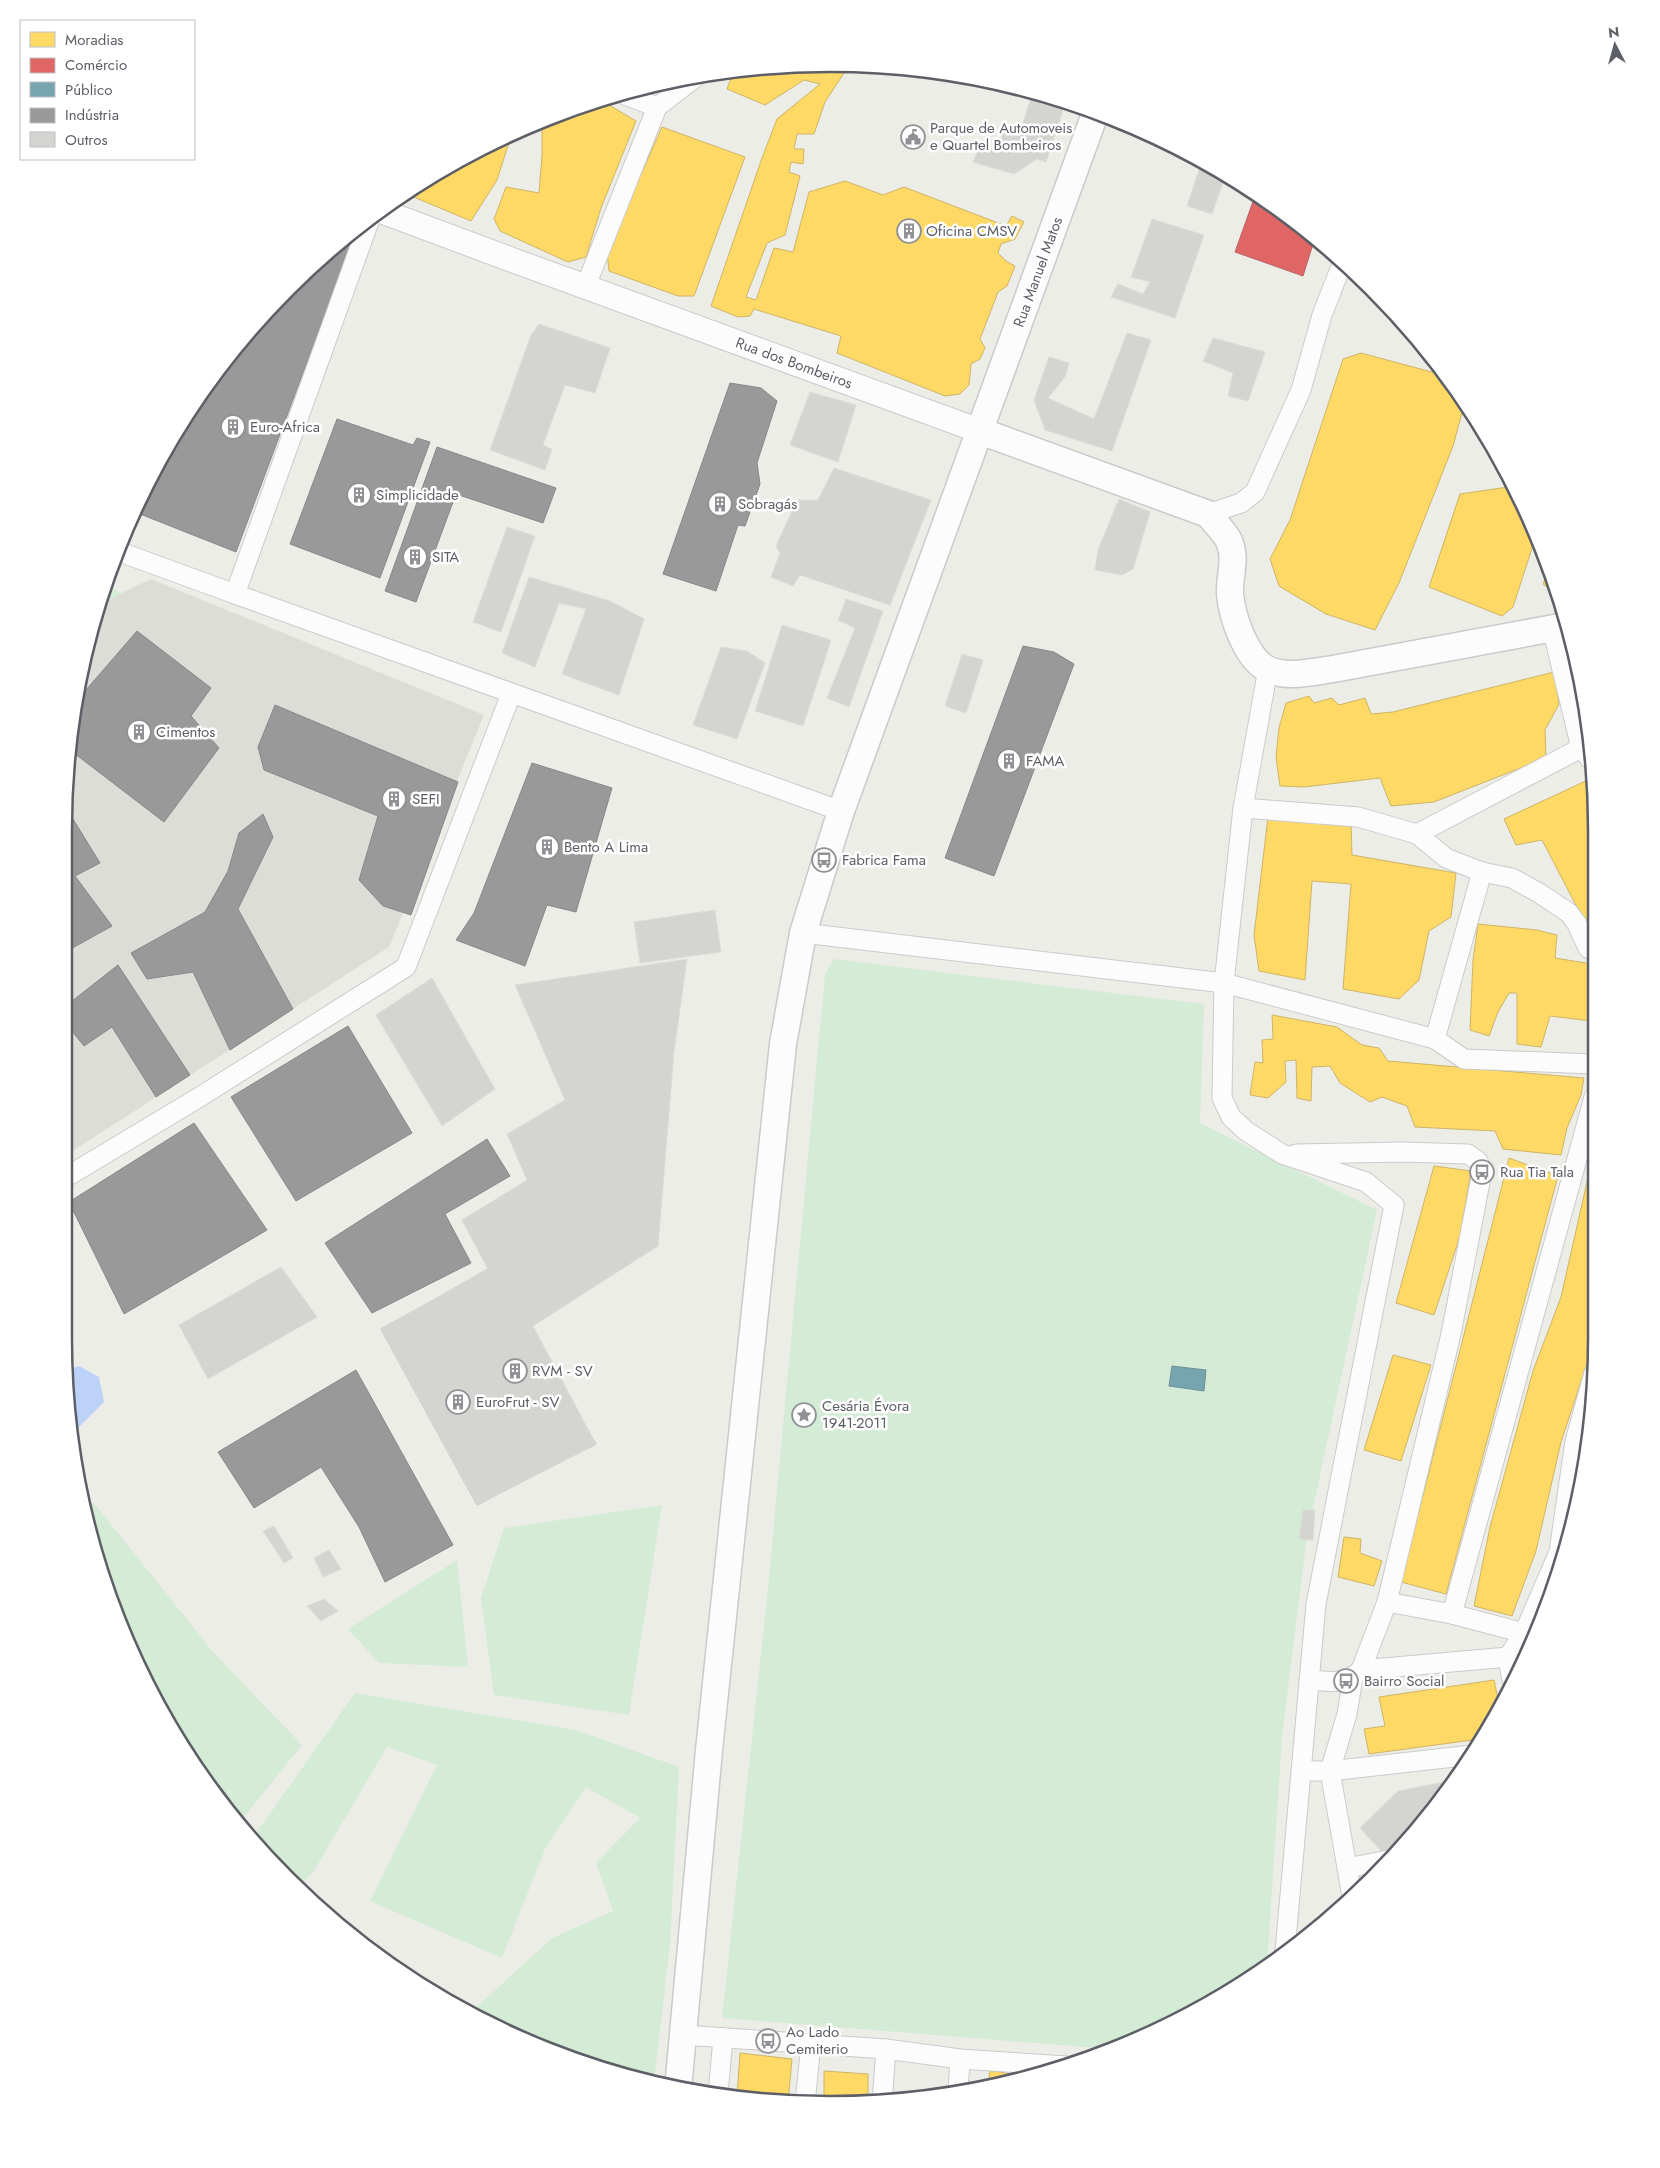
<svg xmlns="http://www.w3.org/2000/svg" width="1660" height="2168" font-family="Jost,sans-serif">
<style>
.industrial{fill:#ddddd8}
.green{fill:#d4ebd6}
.water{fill:#bcd2f8}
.homes{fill:#ffd966;stroke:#ceb466}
.shops{fill:#e06666;stroke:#b96466}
.public{fill:#76a5af;stroke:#6e9099}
.industry{fill:#999;stroke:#87888a}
.building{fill:#d4d4d1;stroke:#dddcd7}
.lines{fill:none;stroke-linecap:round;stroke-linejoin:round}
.minor-casing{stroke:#cacbca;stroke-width:21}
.tertiary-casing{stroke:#cacbca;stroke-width:26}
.secondary-casing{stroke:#cacaca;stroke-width:29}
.minor{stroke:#fcfcfc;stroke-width:19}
.tertiary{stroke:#fcfcfc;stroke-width:24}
.secondary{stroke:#fcfcfc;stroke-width:26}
.labels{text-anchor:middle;stroke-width:5;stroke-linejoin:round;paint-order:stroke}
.poi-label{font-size:15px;fill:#5d5f67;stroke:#fff;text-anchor:start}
.street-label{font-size:15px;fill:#5d5f67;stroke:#fff}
.rim{fill:none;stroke:#5d5f67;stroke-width:2.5}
</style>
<rect width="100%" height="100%" fill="#edede8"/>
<path class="industrial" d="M 151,579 L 484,715 L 389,947 L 68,1154 L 65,780 L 90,631 L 101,603 Z"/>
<g class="green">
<path d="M 107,587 L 121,593 L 99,608 Z"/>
<path d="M 834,959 L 1204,1004 L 1200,1123 L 1377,1210 L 1307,1536 L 1282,1737 L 1267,1966 L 1255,1975 L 1169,2025 L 1110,2049 L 722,2018 L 768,1588 L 825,974 Z"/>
<path d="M 82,1496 L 97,1507 L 214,1653 L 302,1745 L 239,1823 C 162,1736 104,1610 82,1496 Z"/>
<path d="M 662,1505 L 629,1715 L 494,1695 L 481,1598 L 504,1528 Z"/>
<path d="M 457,1560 L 468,1667 L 379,1663 L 348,1629 Z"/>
<path d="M 355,1693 L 576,1730 L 679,1767 L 670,1944 L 654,2081 L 537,2046 L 470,2013 L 552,1938 L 613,1911 L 596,1863 L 640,1818 L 586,1787 L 545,1849 L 502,1958 L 370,1901 L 437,1765 L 387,1747 L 315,1869 L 298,1888 L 252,1839 Z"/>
</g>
<path class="water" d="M 79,1366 L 99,1377 L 104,1402 L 75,1431 L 70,1429 L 70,1369 Z"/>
<g class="homes">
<path d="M 830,64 L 852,66 L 844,73 L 825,102 L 814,134 L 797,134 L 794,149 L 804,149 L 803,164 L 791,162 L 789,172 L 800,176 L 785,235 L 767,243 L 746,297 L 756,300 L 774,248 L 793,252 L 809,192 L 845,181 L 883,195 L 904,187 L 1006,226 L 1012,216 L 1024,222 L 1015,239 L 1001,244 L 998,253 L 1006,261 L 1015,266 L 1007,286 L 998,292 L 980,339 L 985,348 L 980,359 L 971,364 L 969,385 L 960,394 L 945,396 L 837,353 L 841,336 L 754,309 L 750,316 L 738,317 L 711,306 L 762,158 L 777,119 L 820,84 L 804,80 L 765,105 L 727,89 L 733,73 Z"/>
<path d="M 604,102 L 636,121 L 601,208 L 586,257 L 568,262 L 500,231 L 494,219 L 506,187 L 539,193 L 542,155 L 542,120 Z"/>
<path d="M 662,127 L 745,157 L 694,296 L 678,296 L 609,271 L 607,251 Z"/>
<path d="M 511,136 L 497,180 L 471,221 L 404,193 Z"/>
<path d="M 1361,353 L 1443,375 L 1465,402 L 1453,446 L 1399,583 L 1375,630 L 1326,614 L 1279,586 L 1270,559 L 1290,520 L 1343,359 Z"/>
<path d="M 1515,486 L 1536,536 L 1513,607 L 1502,616 L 1429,587 L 1460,494 Z"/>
<path d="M 1549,569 L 1555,583 L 1558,595 L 1543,584 Z"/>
<path d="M 1554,672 L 1559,704 L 1545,730 L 1546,758 L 1434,802 L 1391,806 L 1380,778 L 1304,787 L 1280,786 L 1276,757 L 1279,728 L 1286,703 L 1309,696 L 1314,703 L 1332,698 L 1339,705 L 1365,698 L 1371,714 L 1393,712 Z"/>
<path d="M 1590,779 L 1592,936 L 1542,840 L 1516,845 L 1504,819 Z"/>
<path d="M 1268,817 L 1351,821 L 1352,855 L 1456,873 L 1451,917 L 1429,931 L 1419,980 L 1399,999 L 1343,989 L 1351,884 L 1312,881 L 1305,980 L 1259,971 L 1254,935 Z"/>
<path d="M 1478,924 L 1537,930 L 1557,935 L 1555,958 L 1592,964 L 1593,1019 L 1591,1021 L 1550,1016 L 1541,1047 L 1517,1044 L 1517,993 L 1509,993 L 1498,1012 L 1489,1036 L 1470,1030 L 1473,960 Z"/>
<path d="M 1272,1015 L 1337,1027 L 1362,1045 L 1379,1048 L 1388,1061 L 1584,1078 L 1581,1095 L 1567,1128 L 1561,1155 L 1503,1149 L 1495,1131 L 1415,1127 L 1407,1106 L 1382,1097 L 1370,1102 L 1340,1083 L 1330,1066 L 1312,1067 L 1311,1101 L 1297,1098 L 1296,1060 L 1285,1061 L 1286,1082 L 1268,1098 L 1250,1095 L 1255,1062 L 1263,1063 L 1262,1040 L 1273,1039 Z"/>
<path d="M 1594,1151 L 1596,1336 L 1561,1442 L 1536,1551 L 1512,1616 L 1474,1606 L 1490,1527 L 1533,1371 L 1561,1297 Z"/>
<path d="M 1509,1158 L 1558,1176 L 1446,1594 L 1401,1582 Z"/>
<path d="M 1434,1166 L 1471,1171 L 1460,1236 L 1434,1315 L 1396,1303 Z"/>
<path d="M 1393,1355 L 1431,1365 L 1401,1461 L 1364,1450 Z"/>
<path d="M 1344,1537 L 1361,1539 L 1360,1553 L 1382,1561 L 1374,1586 L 1338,1577 Z"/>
<path d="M 1494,1680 L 1499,1704 L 1480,1739 L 1369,1754 L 1364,1729 L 1385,1726 L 1379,1697 Z"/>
<path d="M 740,2053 L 792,2059 L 788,2103 L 737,2097 Z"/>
<path d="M 990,2070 L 1026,2077 L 988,2087 Z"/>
<path d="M 824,2071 L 868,2074 L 868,2101 L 824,2100 Z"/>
</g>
<path class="shops" d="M 1256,193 L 1314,241 L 1303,276 L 1235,252 Z"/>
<path class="public" d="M 1172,1366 L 1206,1370 L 1204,1391 L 1169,1386 Z"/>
<g class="industry">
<path d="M 347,237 L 353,239 L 236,552 L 135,512 L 143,491 L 222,364 L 325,254 Z"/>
<path d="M 730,383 L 761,388 L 777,401 L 757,463 L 760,484 L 745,526 L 738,525 L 716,591 L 663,574 Z"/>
<path d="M 337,419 L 413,445 L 417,438 L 430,442 L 380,578 L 290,544 Z"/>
<path d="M 437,447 L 556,488 L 543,523 L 456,494 L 416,602 L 385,591 Z"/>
<path d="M 137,631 L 211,688 L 191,716 L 219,748 L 164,822 L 70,750 L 79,698 Z"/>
<path d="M 1023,646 L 1054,652 L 1074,664 L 994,876 L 945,858 Z"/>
<path d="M 275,705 L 458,782 L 411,915 L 383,906 L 359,880 L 378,816 L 264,770 L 258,747 Z"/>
<path d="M 532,763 L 612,788 L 576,912 L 547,905 L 525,966 L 456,940 L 474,913 Z"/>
<path d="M 263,814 L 273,837 L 238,909 L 293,1009 L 230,1050 L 193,972 L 147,979 L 131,953 L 205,912 L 228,871 L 239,833 Z"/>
<path d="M 73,819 L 100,863 L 75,876 L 112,926 L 67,951 L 66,823 Z"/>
<path d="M 118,965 L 190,1075 L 156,1097 L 112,1027 L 84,1046 L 67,1025 L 67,1005 Z"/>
<path d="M 348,1026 L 412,1133 L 296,1201 L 231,1097 Z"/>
<path d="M 194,1123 L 267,1230 L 124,1314 L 69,1202 Z"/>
<path d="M 487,1139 L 510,1176 L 445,1214 L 471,1263 L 372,1313 L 325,1243 Z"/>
<path d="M 488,1269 L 596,1444 L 537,1474 L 437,1298 Z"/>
<path d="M 437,1298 L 537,1474 L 477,1505 L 381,1329 Z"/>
<path d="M 356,1370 L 453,1545 L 385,1582 L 359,1527 L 321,1467 L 254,1508 L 218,1452 Z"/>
</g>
<g class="building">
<path d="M 1032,94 L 1065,104 L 1046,162 L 1037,159 L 1014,174 L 973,162 L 979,147 L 999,152 L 1003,130 L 1019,136 Z"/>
<path d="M 1201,164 L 1225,176 L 1212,214 L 1187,206 Z"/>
<path d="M 1152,219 L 1204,235 L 1175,318 L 1111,297 L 1118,284 L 1143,294 L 1150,282 L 1131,277 Z"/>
<path d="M 539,324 L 610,348 L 595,393 L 565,385 L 543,445 L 552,449 L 545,470 L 490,450 L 531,335 Z"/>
<path d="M 1127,333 L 1151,340 L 1112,451 L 1045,430 L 1034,400 L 1049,357 L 1069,363 L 1065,377 L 1048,398 L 1094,419 Z"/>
<path d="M 1213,338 L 1265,352 L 1248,401 L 1228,396 L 1233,373 L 1203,361 Z"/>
<path d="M 810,392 L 856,405 L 838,462 L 790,445 Z"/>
<path d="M 834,468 L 931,500 L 890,605 L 800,575 L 793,586 L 771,577 L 780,553 L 776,546 L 797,500 L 818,500 Z"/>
<path d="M 1119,499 L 1150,512 L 1133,569 L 1122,575 L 1095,570 L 1098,550 Z"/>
<path d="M 507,527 L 535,536 L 501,632 L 473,622 Z"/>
<path d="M 529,577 L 610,601 L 644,619 L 619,695 L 562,674 L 586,609 L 559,603 L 535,667 L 502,653 Z"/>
<path d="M 846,599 L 883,611 L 849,707 L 827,698 L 855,628 L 838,620 Z"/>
<path d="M 782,625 L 831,640 L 803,726 L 755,711 Z"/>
<path d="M 721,647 L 747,651 L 765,663 L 737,739 L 693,725 Z"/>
<path d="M 962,654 L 983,660 L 966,713 L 945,706 Z"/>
<path d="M 715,910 L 721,952 L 640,963 L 634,922 Z"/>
<path d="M 687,959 L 674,1052 L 658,1246 L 533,1326 L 596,1444 L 477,1505 L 381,1329 L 488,1269 L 462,1220 L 527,1180 L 507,1134 L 565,1100 L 515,985 Z"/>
<path d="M 432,978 L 495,1089 L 442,1126 L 376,1015 Z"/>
<path d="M 281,1267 L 317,1317 L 208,1379 L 179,1325 Z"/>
<path d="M 1303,1510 L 1315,1510 L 1313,1540 L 1299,1539 Z"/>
<path d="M 274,1526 L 293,1558 L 284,1563 L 263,1531 Z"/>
<path d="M 329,1550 L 341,1569 L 323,1577 L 314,1558 Z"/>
<path d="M 324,1599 L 338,1611 L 321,1621 L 307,1606 Z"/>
<path d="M 1454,1780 L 1397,1849 L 1382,1852 L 1360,1828 L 1398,1791 Z"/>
</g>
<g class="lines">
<g class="minor-casing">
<g id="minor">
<path d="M 625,95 L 657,107"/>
<path d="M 370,219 L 235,594 L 841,811"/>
<path d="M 585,288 L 657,107 L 696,77"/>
<path d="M 1208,514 L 1241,503 L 1255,492 L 1301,390 L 1322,315 L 1342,264"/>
<path d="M 120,552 L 235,594"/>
<path d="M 1552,628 L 1581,748 L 1590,759"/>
<path d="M 1268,669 L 1243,808 L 1224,983 L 1222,1098 L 1231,1117 L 1246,1131 L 1282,1154 L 1366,1182 L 1394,1205 L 1316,1604 L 1285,1951"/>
<path d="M 1243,808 L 1358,817 L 1417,834 L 1581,748"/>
<path d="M 1417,834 L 1446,858 L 1482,872 L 1512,878 L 1539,893 L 1569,913 L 1577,924 L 1588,948 L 1592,950"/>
<path d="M 803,933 L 1224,983 L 1435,1039 L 1464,1059 L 1593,1064"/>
<path d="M 1435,1039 L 1482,872"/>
<path d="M 1296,1154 L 1403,1152 L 1468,1154 L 1478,1161 L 1482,1172 L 1451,1334 L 1387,1602 L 1361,1670 C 1345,1686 1329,1681 1309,1680"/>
<path d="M 68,1176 L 198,1098 L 406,967 L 511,694"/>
<path d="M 1387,1602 L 1452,1614 L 1524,1633 L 1508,1657 L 1512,1680"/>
<path d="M 1452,1614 L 1594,1097"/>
<path d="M 1532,1643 L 1524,1633 L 1559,1552 L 1575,1441 L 1594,1373"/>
<path d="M 1361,1670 L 1508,1657"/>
<path d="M 1301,1771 L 1330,1771 L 1472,1755"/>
<path d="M 1347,1868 L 1388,1860"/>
<path d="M 1352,1896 L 1330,1771 L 1347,1714 L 1353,1678"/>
<path d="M 683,2035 L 886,2049 L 960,2059 L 1067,2066"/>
<path d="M 958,2092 L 960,2059"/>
<path d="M 718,2094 L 723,2038"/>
<path d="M 882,2102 L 886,2049"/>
<path d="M 805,2103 L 811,2044"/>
</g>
</g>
<g class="tertiary-casing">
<path id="tertiary" d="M 381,211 C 580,286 780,358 980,431"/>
</g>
<g class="secondary-casing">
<g id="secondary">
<path d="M 980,431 L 1208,514 C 1214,522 1225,532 1229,541 C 1237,559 1229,576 1230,594 C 1232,616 1246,660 1269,670 C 1288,678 1313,672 1333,669 L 1565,626"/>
<path d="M 678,2089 L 709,1750 L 783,1044 L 803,933 L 841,811 L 1095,114"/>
</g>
</g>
<use href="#minor" class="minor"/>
<use href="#tertiary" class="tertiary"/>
<use href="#secondary" class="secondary"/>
</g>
<defs>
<g id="civic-ring" transform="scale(1.25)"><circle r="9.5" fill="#fff" stroke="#8f9194" stroke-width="1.5"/><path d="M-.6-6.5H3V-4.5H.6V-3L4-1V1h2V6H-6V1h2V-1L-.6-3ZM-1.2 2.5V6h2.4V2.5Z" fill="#8f9194"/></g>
<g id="building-ring" transform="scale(1.25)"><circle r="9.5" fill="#fff" stroke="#8f9194" stroke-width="1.5"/><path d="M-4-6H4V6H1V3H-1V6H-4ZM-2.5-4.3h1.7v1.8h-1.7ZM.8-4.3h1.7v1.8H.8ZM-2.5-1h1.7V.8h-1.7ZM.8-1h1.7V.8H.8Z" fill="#8f9194"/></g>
<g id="bus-ring" transform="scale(1.25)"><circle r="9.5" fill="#fff" stroke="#8f9194" stroke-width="1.5"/><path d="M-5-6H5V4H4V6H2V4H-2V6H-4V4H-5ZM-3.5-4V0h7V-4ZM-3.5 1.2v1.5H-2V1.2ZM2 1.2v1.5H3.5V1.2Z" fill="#8f9194"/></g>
<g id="sight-ring" transform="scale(1.25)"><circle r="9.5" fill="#fff" stroke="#8f9194" stroke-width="1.5"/><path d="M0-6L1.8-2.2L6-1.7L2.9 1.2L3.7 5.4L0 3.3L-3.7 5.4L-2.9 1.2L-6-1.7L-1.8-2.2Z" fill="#8f9194"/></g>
</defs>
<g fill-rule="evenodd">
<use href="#civic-ring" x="913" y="137"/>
<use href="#building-ring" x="909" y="231"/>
<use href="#building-ring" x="233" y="427"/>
<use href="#building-ring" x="359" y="495"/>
<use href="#building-ring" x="720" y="504"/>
<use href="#building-ring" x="415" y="557"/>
<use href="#building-ring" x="139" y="732"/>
<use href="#building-ring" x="1009" y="761"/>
<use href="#building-ring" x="394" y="799"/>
<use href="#building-ring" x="547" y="847"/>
<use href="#bus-ring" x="824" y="860"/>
<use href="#bus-ring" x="1482" y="1172"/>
<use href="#building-ring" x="515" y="1371"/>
<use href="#building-ring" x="458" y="1402"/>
<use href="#sight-ring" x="804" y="1415"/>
<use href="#bus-ring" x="1346" y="1681"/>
<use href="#bus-ring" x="768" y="2041"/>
</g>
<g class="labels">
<g class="poi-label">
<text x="930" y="133">Parque de Automoveis<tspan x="930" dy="17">e Quartel Bombeiros</tspan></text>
<text x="926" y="236">Oficina CMSV</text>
<text x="250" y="432">Euro-Africa</text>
<text x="376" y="500">Simplicidade</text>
<text x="738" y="509">Sobragás</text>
<text x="432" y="562">SITA</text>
<text x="156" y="737">Cimentos</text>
<text x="1026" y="766">FAMA</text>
<text x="412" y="804">SEFI</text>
<text x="564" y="852">Bento A Lima</text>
<text x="842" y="865">Fabrica Fama</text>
<text x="1500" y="1177">Rua Tia Tala</text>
<text x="532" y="1376">RVM - SV</text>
<text x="476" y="1407">EuroFrut - SV</text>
<text x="822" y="1411">Cesária Évora<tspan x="822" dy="17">1941-2011</tspan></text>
<text x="1364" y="1686">Bairro Social</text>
<text x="786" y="2037">Ao Lado<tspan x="786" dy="17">Cemiterio</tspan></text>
</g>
<g class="street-label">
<text transform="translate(1038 272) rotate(-70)" y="5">Rua Manuel Matos</text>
<text transform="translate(794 363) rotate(20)" y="5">Rua dos Bombeiros</text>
</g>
</g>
<path d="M0 0H1660V2168H0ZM830 72H830A758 758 0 0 1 1588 830V1338A758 758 0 0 1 830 2096H830A758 758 0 0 1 72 1338V830A758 758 0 0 1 830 72Z" fill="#fff" fill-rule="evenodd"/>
<path class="rim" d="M830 72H830A758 758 0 0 1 1588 830V1338A758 758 0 0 1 830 2096H830A758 758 0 0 1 72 1338V830A758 758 0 0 1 830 72Z"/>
<rect x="20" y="20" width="175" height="140" fill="#ffffff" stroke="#bebfc2"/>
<rect x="30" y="32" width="25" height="15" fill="#ffd966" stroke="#bebfc2"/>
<text x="65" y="45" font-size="15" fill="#5d5f67">Moradias</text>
<rect x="30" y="58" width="25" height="15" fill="#e06666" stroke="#bebfc2"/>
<text x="65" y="70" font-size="15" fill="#5d5f67">Comércio</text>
<rect x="30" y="82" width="25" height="15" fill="#76a5af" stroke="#bebfc2"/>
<text x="65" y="95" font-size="15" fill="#5d5f67">Público</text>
<rect x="30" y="108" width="25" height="15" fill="#999999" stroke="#bebfc2"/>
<text x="65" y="120" font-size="15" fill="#5d5f67">Indústria</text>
<rect x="30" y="132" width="25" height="15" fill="#d4d4d1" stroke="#bebfc2"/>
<text x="65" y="145" font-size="15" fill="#5d5f67">Outros</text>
<g transform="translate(1615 45) rotate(354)" stroke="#ffffff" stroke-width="4" paint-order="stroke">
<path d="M0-4L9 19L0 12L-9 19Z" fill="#5d5f67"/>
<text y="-8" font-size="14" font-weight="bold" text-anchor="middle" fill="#5d5f67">N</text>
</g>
</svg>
